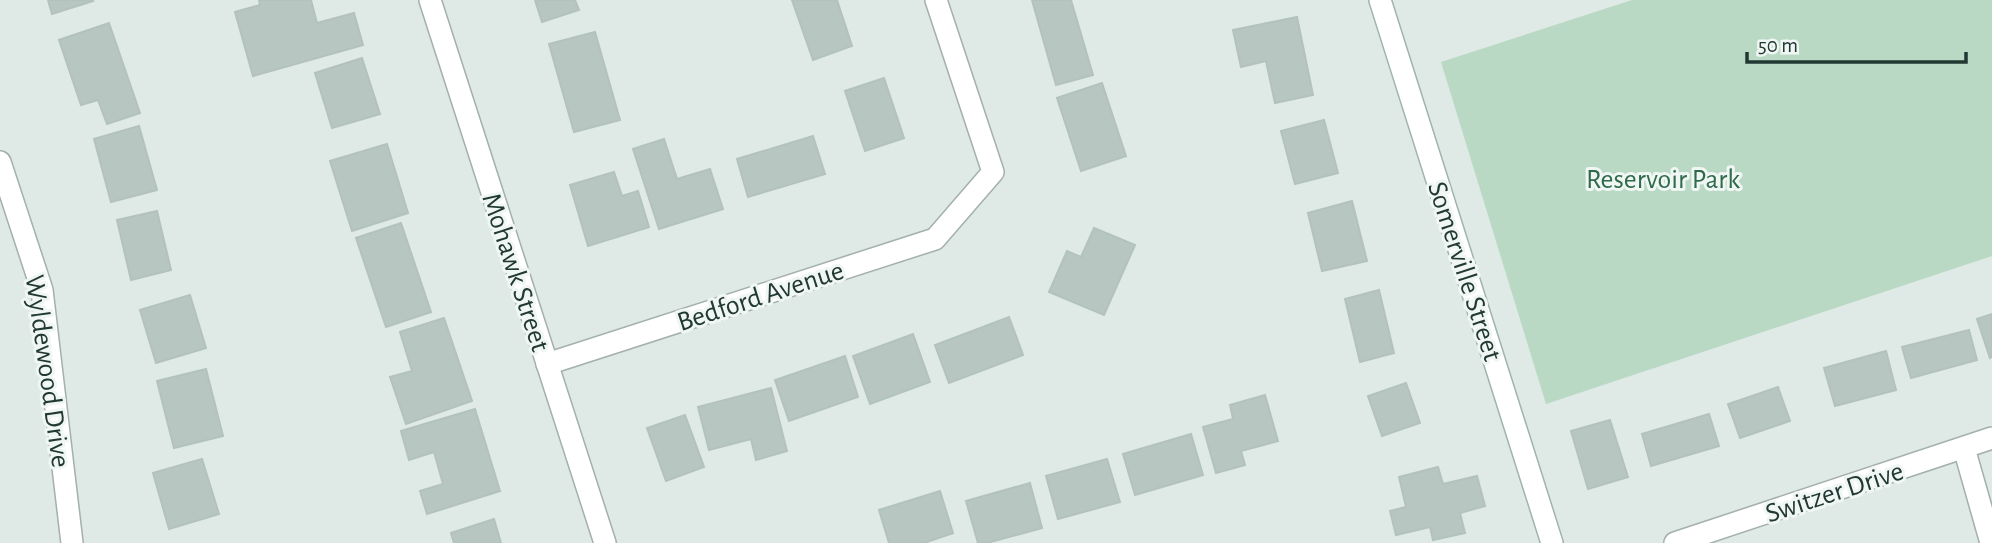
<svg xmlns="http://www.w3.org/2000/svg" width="1992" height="543" font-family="'Alegreya Sans',sans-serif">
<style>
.green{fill:#b9d9c4}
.building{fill:#b8c6c2;stroke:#b2c2bd;stroke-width:2}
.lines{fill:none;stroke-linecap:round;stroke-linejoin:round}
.street-casing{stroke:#a3b0ac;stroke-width:24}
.secondary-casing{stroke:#9fb4ae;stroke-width:24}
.street{stroke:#fff;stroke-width:21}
.secondary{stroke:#fff;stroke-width:21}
.labels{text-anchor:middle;stroke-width:6;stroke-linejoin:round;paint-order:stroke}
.park-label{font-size:28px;fill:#2f6b4b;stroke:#eff6f3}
.street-label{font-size:28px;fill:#223833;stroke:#eff6f3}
</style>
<rect width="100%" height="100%" fill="#dfe9e5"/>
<path class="green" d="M 1632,0 L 1992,0 L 1992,256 L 1546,404 L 1441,62 Z"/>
<g class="building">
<path d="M 48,0 L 92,0 L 93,1 L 52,14 Z"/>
<path d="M 259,0 L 311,0 L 317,23 L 354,13 L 363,45 L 253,76 L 235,12 L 260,5 Z"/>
<path d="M 535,0 L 575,0 L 579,10 L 542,22 Z"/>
<path d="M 792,0 L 837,0 L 852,46 L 813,60 Z"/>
<path d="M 1032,0 L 1071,0 L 1093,75 L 1056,85 Z"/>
<path d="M 1297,17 L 1313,95 L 1275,103 L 1266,61 L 1241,67 L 1233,30 Z"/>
<path d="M 109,23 L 140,113 L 107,124 L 98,100 L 81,105 L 59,40 Z"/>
<path d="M 595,32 L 620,120 L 574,132 L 549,44 Z"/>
<path d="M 362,58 L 380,114 L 332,128 L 315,73 Z"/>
<path d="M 884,78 L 904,138 L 865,151 L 845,91 Z"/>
<path d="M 1102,83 L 1126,156 L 1081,171 L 1057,98 Z"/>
<path d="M 1324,120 L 1338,173 L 1295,184 L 1281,131 Z"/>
<path d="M 139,126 L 157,190 L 111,202 L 94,139 Z"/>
<path d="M 813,136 L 825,174 L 748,197 L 737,159 Z"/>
<path d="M 664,139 L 677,179 L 710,169 L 723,209 L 659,229 L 633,149 Z"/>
<path d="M 387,144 L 408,213 L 352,231 L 330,161 Z"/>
<path d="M 614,172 L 622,196 L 638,191 L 649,227 L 588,246 L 570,185 Z"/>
<path d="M 1352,201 L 1367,261 L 1322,271 L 1308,213 Z"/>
<path d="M 157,211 L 171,270 L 131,280 L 117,220 Z"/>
<path d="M 401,223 L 431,312 L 386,327 L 356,238 Z"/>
<path d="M 1094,228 L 1135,245 L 1104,315 L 1049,292 L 1067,251 L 1081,257 Z"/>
<path d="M 1379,290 L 1394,353 L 1360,362 L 1345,299 Z"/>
<path d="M 190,295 L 206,348 L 156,363 L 140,310 Z"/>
<path d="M 1992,314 L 1992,357 L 1990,358 L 1977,319 Z"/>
<path d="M 1009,317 L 1023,355 L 949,383 L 935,345 Z"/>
<path d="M 444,318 L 472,401 L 406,424 L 390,377 L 412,371 L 400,332 Z"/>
<path d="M 1969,330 L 1977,360 L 1911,378 L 1902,347 Z"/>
<path d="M 913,334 L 930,382 L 870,404 L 853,356 Z"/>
<path d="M 1886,351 L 1896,390 L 1835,406 L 1824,368 Z"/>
<path d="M 845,356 L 858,397 L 789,421 L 775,380 Z"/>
<path d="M 206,369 L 223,436 L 174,448 L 157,381 Z"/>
<path d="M 1406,383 L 1420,423 L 1382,436 L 1368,396 Z"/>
<path d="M 1778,387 L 1790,421 L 1740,438 L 1728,404 Z"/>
<path d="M 771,388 L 787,451 L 756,460 L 751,439 L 709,450 L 698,407 Z"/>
<path d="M 1265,395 L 1278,441 L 1241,451 L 1245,465 L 1216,473 L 1203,427 L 1233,419 L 1230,405 Z"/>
<path d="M 475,409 L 500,491 L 427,514 L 420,491 L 443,484 L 434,452 L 409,460 L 401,431 Z"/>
<path d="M 1709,414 L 1719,446 L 1651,466 L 1642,434 Z"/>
<path d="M 685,415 L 704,467 L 666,481 L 647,428 Z"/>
<path d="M 1610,420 L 1628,477 L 1588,489 L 1571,431 Z"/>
<path d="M 1191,434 L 1203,475 L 1135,495 L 1123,454 Z"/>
<path d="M 202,459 L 219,514 L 169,529 L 153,473 Z"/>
<path d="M 1107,459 L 1120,502 L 1058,519 L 1046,476 Z"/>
<path d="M 1438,467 L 1443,484 L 1477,476 L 1485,506 L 1460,513 L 1465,533 L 1433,540 L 1430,527 L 1396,535 L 1390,511 L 1406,507 L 1399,477 Z"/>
<path d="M 1030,483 L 1042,528 L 987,543 L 978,543 L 966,501 Z"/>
<path d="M 940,491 L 953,533 L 924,543 L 889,543 L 879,510 Z"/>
<path d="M 494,519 L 501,543 L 454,543 L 451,533 Z"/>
</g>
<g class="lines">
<g class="street-casing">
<g id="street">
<path d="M 430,0 L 605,543"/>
<path d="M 0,162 L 42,290 L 72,543"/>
<path d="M 547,364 L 935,239 L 993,172 L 936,0"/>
<path d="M 1964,448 L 1991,543"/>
<path d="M 1675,543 L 1992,438"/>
</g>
</g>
<g class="secondary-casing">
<path id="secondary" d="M 1380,0 L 1552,543"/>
</g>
<use href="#street" class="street"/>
<use href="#secondary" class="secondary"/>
</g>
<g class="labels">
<g class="park-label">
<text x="1663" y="188">Reservoir Park</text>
</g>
<g class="street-label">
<text transform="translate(1466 271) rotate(72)" y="10">Somerville Street</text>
<text transform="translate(517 272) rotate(72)" y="10">Mohawk Street</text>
<text transform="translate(760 295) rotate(-18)" y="10">Bedford Avenue</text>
<text transform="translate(49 371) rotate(82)" y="10">Wyldewood Drive</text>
<text transform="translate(1834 491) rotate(-18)" y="10">Switzer Drive</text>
</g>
</g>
<path d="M1747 52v10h219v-10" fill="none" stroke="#223833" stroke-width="3.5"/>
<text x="1758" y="52" font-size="21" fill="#223833" stroke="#eff6f3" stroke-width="5" paint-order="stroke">50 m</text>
</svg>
